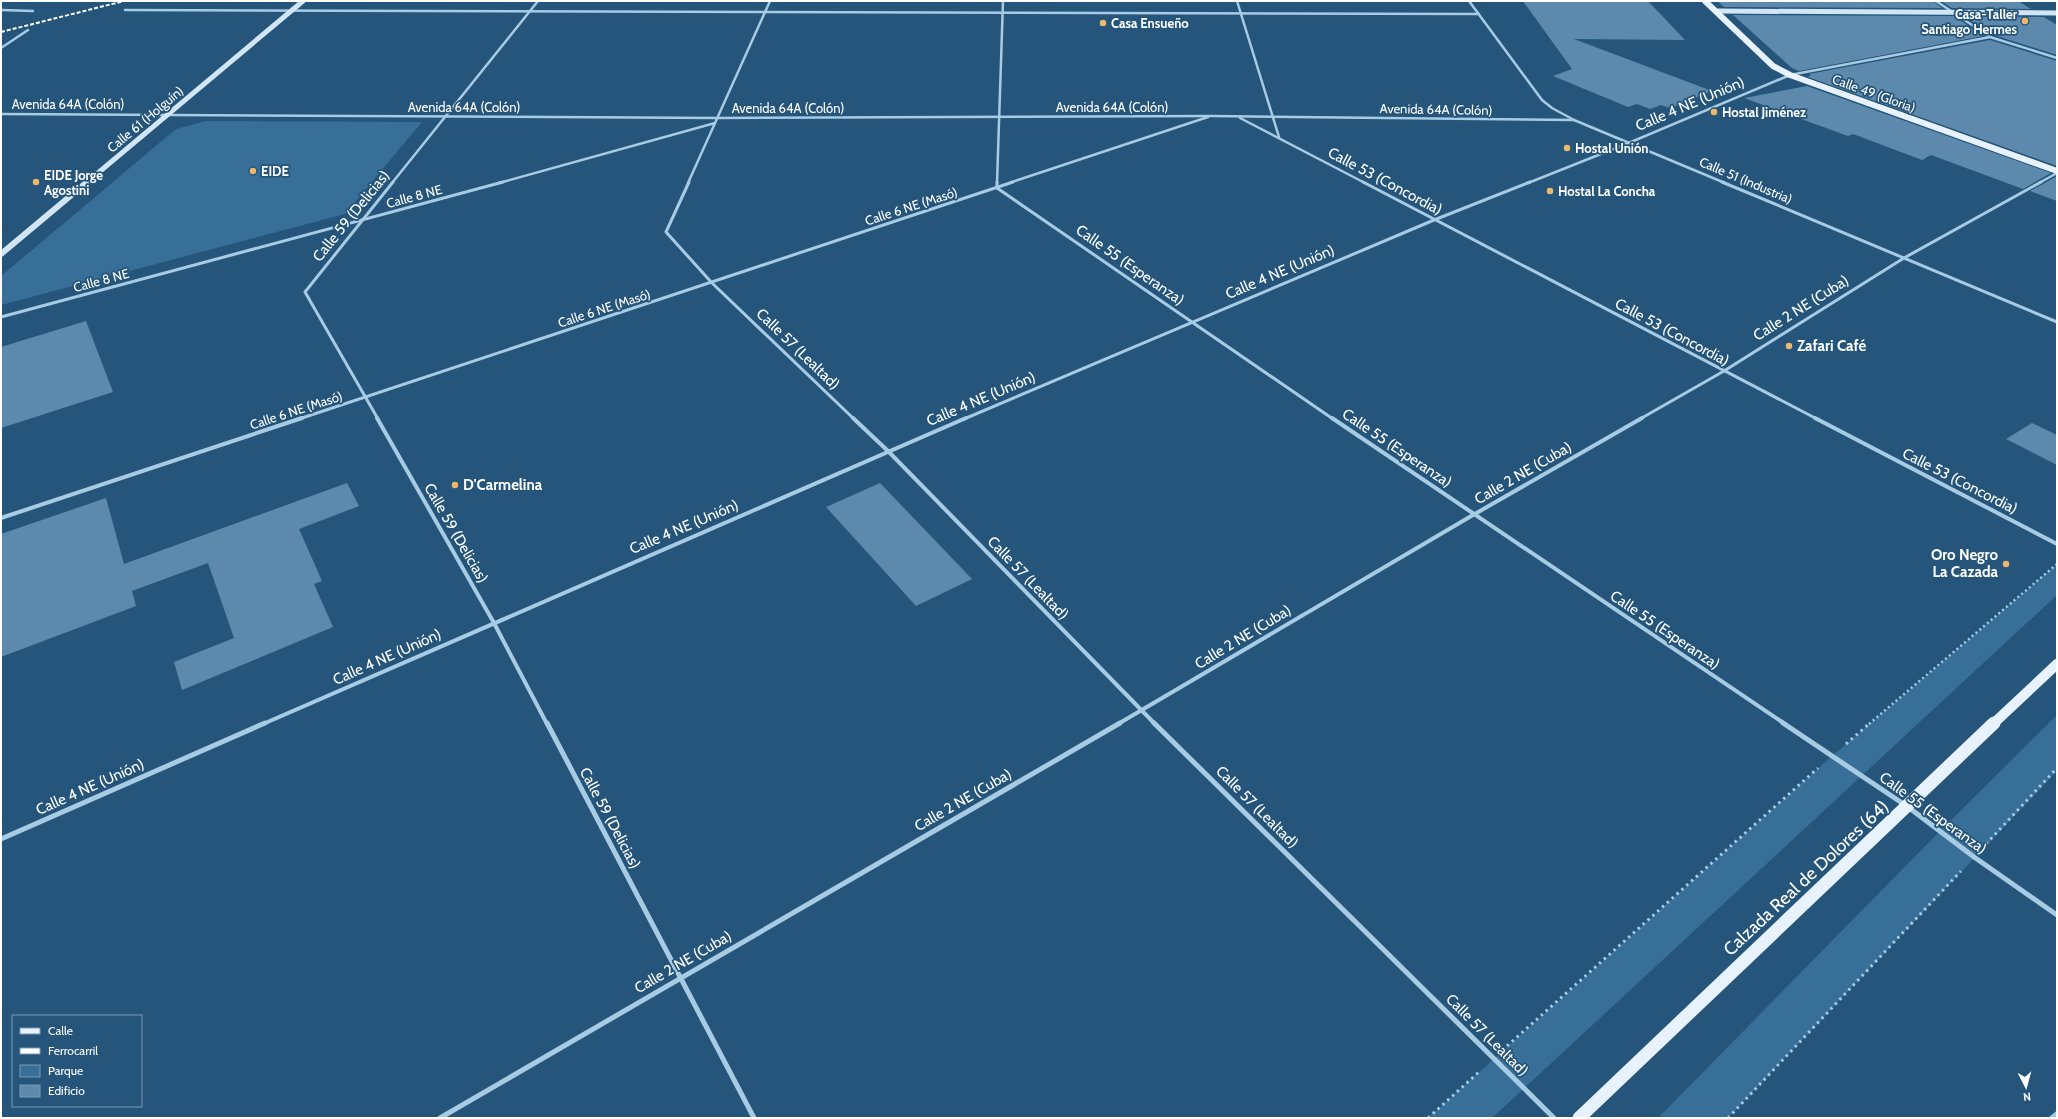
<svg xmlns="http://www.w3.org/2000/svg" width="2058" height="1119" font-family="Cabin,sans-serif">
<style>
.green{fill:#386f98}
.building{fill:#5d8aac}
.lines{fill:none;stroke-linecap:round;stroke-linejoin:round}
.path-far1{stroke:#a8cbe4;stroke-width:2.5;stroke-dasharray:2 3;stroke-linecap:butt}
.path{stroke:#a8cbe4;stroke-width:3;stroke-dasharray:2.5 4;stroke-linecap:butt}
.lane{stroke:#a8cbe4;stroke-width:4}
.street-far3{stroke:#a8cbe4;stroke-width:2.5}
.street-far2{stroke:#a8cbe4;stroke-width:3}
.street-far1{stroke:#a8cbe4;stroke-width:4}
.street{stroke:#a8cbe4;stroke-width:5}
.secondary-far1{stroke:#d1e5f4;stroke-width:5}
.secondary{stroke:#d1e5f4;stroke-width:6}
.primary-far2{stroke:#e8f2fc;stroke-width:6}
.primary-far1{stroke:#e8f2fc;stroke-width:10}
.primary{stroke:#e8f2fc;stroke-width:13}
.rail{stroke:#fff;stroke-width:2;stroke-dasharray:4 2;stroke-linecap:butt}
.poi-dot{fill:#eeb86c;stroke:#25557a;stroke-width:1.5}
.labels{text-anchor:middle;stroke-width:3.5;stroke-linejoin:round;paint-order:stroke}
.far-poi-label{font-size:13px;font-weight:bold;fill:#fff;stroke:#25557a;text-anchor:start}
.far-street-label{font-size:13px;fill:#fff;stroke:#25557a}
.street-label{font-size:15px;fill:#fff;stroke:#25557a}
.poi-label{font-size:15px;font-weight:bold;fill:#fff;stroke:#25557a;text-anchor:start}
.near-street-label{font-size:18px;fill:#fff;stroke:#25557a}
</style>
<rect width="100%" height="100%" fill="#25557a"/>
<g class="green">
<path d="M 206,121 L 422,122 L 345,214 L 1,305 L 1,276 L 176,129 Z"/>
<path d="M 2057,564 L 2057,595 L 1492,1118 L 1428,1118 L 1832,756 Z"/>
<path d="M 2057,715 L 2057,771 L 1728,1118 L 1658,1118 L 1940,831 Z"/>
</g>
<g class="building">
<path d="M 1523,1 L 1648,1 L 1685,40 L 1574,39 L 1712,91 L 1670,108 L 1661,105 L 1650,109 L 1637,104 L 1628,107 L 1553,76 L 1572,69 Z"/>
<path d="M 1717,1 L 1933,1 L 1942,8 L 1724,7 Z"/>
<path d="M 1941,1 L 2018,1 L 2031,9 L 1952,8 Z"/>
<path d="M 1733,15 L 1954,16 L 1983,36 L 1799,71 L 1792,68 Z"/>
<path d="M 1964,16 L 2044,17 L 2057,25 L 2057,55 L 1991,34 Z"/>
<path d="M 1990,40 L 2057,61 L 2057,166 L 1808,77 L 1811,75 L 1809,74 Z"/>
<path d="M 1807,86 L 2051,173 L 2023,189 L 1931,155 L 1922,160 L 1853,134 L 1848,136 L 1744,98 Z"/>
<path d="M 2057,176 L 2057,201 L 2030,191 L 2043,184 Z"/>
<path d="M 86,321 L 113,392 L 1,428 L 1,347 Z"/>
<path d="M 2032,423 L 2057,435 L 2057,465 L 2006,439 Z"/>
<path d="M 347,483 L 359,506 L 299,529 L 322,581 L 314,584 L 333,627 L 182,690 L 174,662 L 234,638 L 208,563 L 132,591 L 136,606 L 1,657 L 1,534 L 106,498 L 124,564 Z"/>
<path d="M 880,483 L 972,579 L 916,606 L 826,507 Z"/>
</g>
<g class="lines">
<path class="path-far1" d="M 1869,724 L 2057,564"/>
<g class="path">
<path d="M 1846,744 L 1870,723"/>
<path d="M 1986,844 L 2057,768"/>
<path d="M 1507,1046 L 1818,768"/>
<path d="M 1428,1118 L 1480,1071"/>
<path d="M 1728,1118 L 1961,871"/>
</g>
<path class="lane" d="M 2051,1118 L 2057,1113"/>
<g class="street-far3">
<path d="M 1237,1 L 1279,137"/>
<path d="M 1469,1 L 1542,100 L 1552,108 L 1574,120 L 1725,183"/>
<path d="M 1936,1 L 1990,37 L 2057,58"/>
<path d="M 1,10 L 33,11"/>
<path d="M 125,10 L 1479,14"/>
<path d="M 1,48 L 28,30"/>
<path d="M 1,114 L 718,118 L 1212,116 L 1574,120"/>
<path d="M 1240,118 L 1365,183"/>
<path d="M 392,183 L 538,1"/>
<path d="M 499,183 L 715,123"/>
<path d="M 688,183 L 770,1"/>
<path d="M 997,183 L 1003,1"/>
<path d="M 1009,183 L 1208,117"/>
<path d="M 1528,183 L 1631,142 L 1790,75 L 1990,37"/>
<path d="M 2039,183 L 2057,173"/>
</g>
<g class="street-far2">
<path d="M 689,182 L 666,232 L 712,283 L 854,419"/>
<path d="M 997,182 L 997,188 L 1333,419"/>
<path d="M 1363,182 L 1817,419"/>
<path d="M 1722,182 L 2057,322"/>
<path d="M 1,317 L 503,182"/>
<path d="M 299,419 L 1013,182"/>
<path d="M 378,419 L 305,292 L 393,182"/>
<path d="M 964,419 L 1434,220 L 1530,182"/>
<path d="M 1640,419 L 1724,371 L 1904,258 L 2041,182"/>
</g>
<g class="street-far1">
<path d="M 377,418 L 494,623 L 547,724"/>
<path d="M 853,418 L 888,451 L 1155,724"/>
<path d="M 1332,418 L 1785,724"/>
<path d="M 1815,418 L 2057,544"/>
<path d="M 1,518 L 302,418"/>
<path d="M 263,724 L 966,418"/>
<path d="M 1118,724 L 1473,515 L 1642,418"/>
</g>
<g class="street">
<path d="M 547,723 L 754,1118"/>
<path d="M 1154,723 L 1554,1118"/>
<path d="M 1783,723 L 1908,807 L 1974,857 L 2057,915"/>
<path d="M 1,839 L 265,723"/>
<path d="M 440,1118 L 1120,723"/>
</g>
<g class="secondary-far1">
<path d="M 1716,11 L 2057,13"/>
<path d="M 86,183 L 303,1"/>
</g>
<path class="secondary" d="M 1,254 L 87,182"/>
<path class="primary-far2" d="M 1705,1 L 1773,66 L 1790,75 L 2057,171"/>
<path class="primary-far1" d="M 1993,724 L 2057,664"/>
<path class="primary" d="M 1579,1118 L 1994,723"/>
<path class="rail" d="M 1,32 L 124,1"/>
</g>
<g class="poi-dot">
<circle cx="2025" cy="21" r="4"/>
<circle cx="1103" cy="23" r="4"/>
<circle cx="1714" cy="112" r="4"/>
<circle cx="1567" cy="148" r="4"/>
<circle cx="253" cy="171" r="4"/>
<circle cx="36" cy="182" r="4"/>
<circle cx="1550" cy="191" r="4"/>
<circle cx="1789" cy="346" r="4"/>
<circle cx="455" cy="485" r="4"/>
<circle cx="2006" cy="564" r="4"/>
</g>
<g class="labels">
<g class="far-poi-label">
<text x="2017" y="19" text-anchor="end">Casa-Taller<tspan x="2017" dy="15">Santiago Hermes</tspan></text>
<text x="1111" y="28">Casa Ensueño</text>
<text x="1722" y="117">Hostal Jiménez</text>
<text x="1575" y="153">Hostal Unión</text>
<text x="261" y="176">EIDE</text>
<text x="44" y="180">EIDE Jorge<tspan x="44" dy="15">Agostini</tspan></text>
<text x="1558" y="196">Hostal La Concha</text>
</g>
<g class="far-street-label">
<text transform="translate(1874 93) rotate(20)" y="5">Calle 49 (Gloria)</text>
<text x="68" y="109">Avenida 64A (Colón)</text>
<text x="464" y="112">Avenida 64A (Colón)</text>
<text x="1112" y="112">Avenida 64A (Colón)</text>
<text x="788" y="113">Avenida 64A (Colón)</text>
<text transform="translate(1436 109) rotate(1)" y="5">Avenida 64A (Colón)</text>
<text transform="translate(145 119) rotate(-40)" y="5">Calle 61 (Holguín)</text>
<text transform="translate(1746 180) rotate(23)" y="5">Calle 51 (Industria)</text>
<text transform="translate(414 196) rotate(-15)" y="5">Calle 8 NE</text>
<text transform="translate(911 206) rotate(-18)" y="5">Calle 6 NE (Masó)</text>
<text transform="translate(101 280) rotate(-15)" y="5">Calle 8 NE</text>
<text transform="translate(604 308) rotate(-18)" y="5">Calle 6 NE (Masó)</text>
<text transform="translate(296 410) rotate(-18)" y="5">Calle 6 NE (Masó)</text>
</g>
<g class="street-label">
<text transform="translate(1690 104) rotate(-23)" y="5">Calle 4 NE (Unión)</text>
<text transform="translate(1385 181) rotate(28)" y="5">Calle 53 (Concordia)</text>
<text transform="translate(351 216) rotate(-51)" y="5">Calle 59 (Delicias)</text>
<text transform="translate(1130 265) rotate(35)" y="5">Calle 55 (Esperanza)</text>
<text transform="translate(1280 272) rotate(-23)" y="5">Calle 4 NE (Unión)</text>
<text transform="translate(1801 308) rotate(-32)" y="5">Calle 2 NE (Cuba)</text>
<text transform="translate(1672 332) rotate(28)" y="5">Calle 53 (Concordia)</text>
<text transform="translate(798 349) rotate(44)" y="5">Calle 57 (Lealtad)</text>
<text transform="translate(981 399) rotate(-23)" y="5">Calle 4 NE (Unión)</text>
<text transform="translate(1397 448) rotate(34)" y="5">Calle 55 (Esperanza)</text>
<text transform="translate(1523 473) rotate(-30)" y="5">Calle 2 NE (Cuba)</text>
<text transform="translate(1960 481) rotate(27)" y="5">Calle 53 (Concordia)</text>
<text transform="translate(684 527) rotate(-23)" y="5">Calle 4 NE (Unión)</text>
<text transform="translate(456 533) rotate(60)" y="5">Calle 59 (Delicias)</text>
<text transform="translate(1028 578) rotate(46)" y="5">Calle 57 (Lealtad)</text>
<text transform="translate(1665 630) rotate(34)" y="5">Calle 55 (Esperanza)</text>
<text transform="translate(1243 637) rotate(-31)" y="5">Calle 2 NE (Cuba)</text>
<text transform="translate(387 657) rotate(-24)" y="5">Calle 4 NE (Unión)</text>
<text transform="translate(90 787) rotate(-24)" y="5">Calle 4 NE (Unión)</text>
<text transform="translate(963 800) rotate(-30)" y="5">Calle 2 NE (Cuba)</text>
<text transform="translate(1257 807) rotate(45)" y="5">Calle 57 (Lealtad)</text>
<text transform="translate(1933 813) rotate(36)" y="5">Calle 55 (Esperanza)</text>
<text transform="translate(610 818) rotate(62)" y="5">Calle 59 (Delicias)</text>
<text transform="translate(683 962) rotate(-30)" y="5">Calle 2 NE (Cuba)</text>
<text transform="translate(1487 1035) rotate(45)" y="5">Calle 57 (Lealtad)</text>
</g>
<g class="poi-label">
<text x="1797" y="351">Zafari Café</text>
<text x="463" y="490">D'Carmelina</text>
<text x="1998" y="560" text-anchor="end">Oro Negro<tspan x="1998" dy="17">La Cazada</tspan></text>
</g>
<g class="near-street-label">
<text transform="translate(1806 878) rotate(-43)" y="6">Calzada Real de Dolores (64)</text>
</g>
</g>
<rect width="2058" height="1119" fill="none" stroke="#ffffff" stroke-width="4"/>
<rect x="12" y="1015" width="130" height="92" fill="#25557a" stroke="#7c99af"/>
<rect x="20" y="1028" width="20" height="6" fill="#e8f2fc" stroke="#7c99af"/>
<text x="48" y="1035" font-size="12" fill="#ffffff">Calle</text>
<rect x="20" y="1048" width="20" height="6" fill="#ffffff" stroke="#7c99af"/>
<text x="48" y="1055" font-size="12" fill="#ffffff">Ferrocarril</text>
<rect x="20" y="1065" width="20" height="12" fill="#386f98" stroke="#7c99af"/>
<text x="48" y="1075" font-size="12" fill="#ffffff">Parque</text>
<rect x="20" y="1085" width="20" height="12" fill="#5d8aac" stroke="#7c99af"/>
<text x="48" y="1095" font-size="12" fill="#ffffff">Edificio</text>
<g transform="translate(2026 1087) rotate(174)" stroke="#25557a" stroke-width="3" paint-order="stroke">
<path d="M0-3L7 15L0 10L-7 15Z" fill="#ffffff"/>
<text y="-6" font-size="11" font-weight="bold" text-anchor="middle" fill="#ffffff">N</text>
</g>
</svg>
